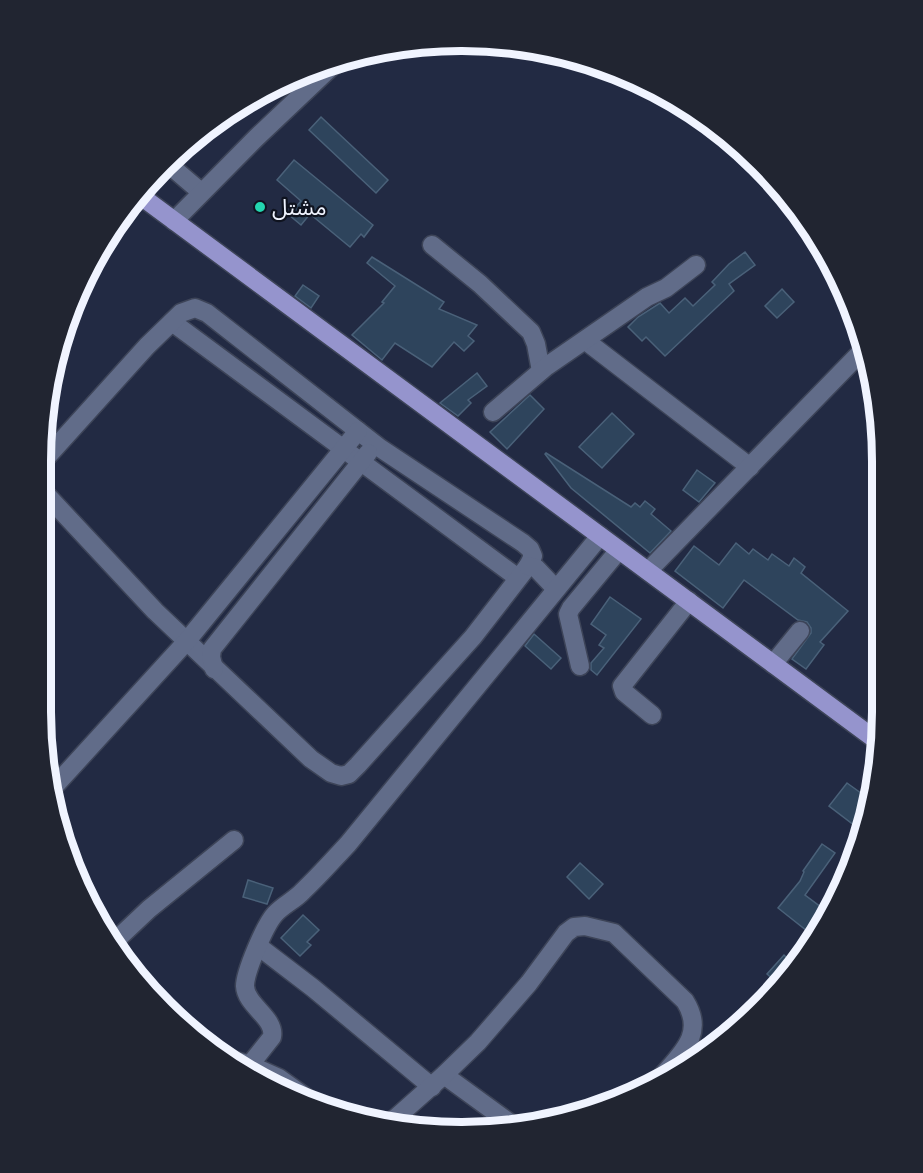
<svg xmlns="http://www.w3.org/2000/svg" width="923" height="1173" font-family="Karla,'Noto Sans Arabic',sans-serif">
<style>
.building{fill:#2e445c;stroke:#4a6179;stroke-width:1.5}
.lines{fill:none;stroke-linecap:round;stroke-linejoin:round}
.minor-casing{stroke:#3d4458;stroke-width:21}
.major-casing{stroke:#3d4458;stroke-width:21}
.minor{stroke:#616c89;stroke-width:18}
.major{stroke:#9594cd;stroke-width:18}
.poi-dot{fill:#23d5af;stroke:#0f131f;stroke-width:2}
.labels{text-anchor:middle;stroke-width:4.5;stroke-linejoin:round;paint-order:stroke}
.poi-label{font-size:22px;fill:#f0f4ff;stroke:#0f131f;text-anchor:start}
.rim{fill:none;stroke:#f0f4ff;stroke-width:8}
</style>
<rect width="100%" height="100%" fill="#222a43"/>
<g class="building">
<path d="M 321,117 L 388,180 L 376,193 L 309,130 Z"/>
<path d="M 294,160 L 373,225 L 364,237 L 361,234 L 350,247 L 310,214 L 301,225 L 289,215 L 301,201 L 277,180 Z"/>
<path d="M 745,252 L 755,265 L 729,284 L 734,291 L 665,356 L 646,337 L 642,341 L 628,327 L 638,317 L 660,303 L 669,313 L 685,298 L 693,306 L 715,285 L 712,282 L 729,264 Z"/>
<path d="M 372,257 L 444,302 L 439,309 L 477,325 L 468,336 L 474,341 L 464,351 L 454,342 L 432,367 L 395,343 L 382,360 L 352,335 L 384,303 L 382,302 L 395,286 L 367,263 Z"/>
<path d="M 303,285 L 319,296 L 311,308 L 295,296 Z"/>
<path d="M 782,289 L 794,302 L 777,318 L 765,306 Z"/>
<path d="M 477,373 L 487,386 L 468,400 L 471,403 L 458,416 L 440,403 Z"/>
<path d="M 530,395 L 544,409 L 507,449 L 490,432 Z"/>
<path d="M 612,413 L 634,434 L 602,468 L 579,447 Z"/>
<path d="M 546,453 L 631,507 L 635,503 L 640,507 L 645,501 L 655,509 L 651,514 L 671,531 L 650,553 L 571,488 L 545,454 Z"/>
<path d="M 697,470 L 715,483 L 699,502 L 683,490 Z"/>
<path d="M 736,543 L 749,554 L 753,549 L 768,560 L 772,554 L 789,566 L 794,558 L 805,567 L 801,573 L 848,611 L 820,642 L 824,645 L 806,669 L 792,659 L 811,633 L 811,628 L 807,622 L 798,620 L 744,580 L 723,608 L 675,571 L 694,546 L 719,565 Z"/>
<path d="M 610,597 L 641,619 L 597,675 L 591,670 L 591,663 L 604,648 L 599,645 L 606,635 L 591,624 Z"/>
<path d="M 534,634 L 561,658 L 551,669 L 525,646 Z"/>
<path d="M 847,783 L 872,801 L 863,832 L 829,806 Z"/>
<path d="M 822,844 L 835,853 L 805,895 L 829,913 L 816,938 L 778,908 L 800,881 L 804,872 L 803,871 Z"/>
<path d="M 580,863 L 603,884 L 589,899 L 567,877 Z"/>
<path d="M 248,880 L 273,888 L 267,904 L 243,897 Z"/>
<path d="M 303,915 L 319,930 L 307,942 L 311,945 L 300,956 L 281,938 Z"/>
<path d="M 784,955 L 794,965 L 777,983 L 767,974 Z"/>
</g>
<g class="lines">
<g class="minor-casing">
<g id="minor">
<path d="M 167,163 L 201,192"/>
<path d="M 127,206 L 139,194"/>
<path d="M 174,221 L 256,138 L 331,67 L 346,58"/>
<path d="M 432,245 L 480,284 L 531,332 L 536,344 L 541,371"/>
<path d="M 172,322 L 518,578"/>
<path d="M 586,341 L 750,467"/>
<path d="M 493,412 L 547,366 L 647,297 L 666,288 L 696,265"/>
<path d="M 41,489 L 155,611 L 311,759 L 331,773 L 341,776 L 349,774 L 358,765 L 473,637 L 528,566 L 533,556 L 530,549 L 523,543 L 380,448 L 207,313 L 195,308 L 181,313 L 147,346 L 45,459 L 41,471"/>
<path d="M 528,566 L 536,568 L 556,589"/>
<path d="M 648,571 L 865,348"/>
<path d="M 773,664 L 800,631"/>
<path d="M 580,666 L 568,614 L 571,608 L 619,550"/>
<path d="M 214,669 L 211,657 L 212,649 L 368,453"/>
<path d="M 652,715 L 624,692 L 622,686 L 689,601"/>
<path d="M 51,790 L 186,642 L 358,431"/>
<path d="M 113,943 L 149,909 L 234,840"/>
<path d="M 258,946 L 313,988 L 432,1087"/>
<path d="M 229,1059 L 250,1065 L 279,1078 L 311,1101"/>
<path d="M 245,1071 L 272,1037 C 276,1018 246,1006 245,986 C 245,972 265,925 275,914 C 283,905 295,900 303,891 C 319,876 333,860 348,844 L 600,536"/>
<path d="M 444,1075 L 514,1126"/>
<path d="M 390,1123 L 444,1075 L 478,1042 L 529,983 L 566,933 L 574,927 L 585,926 L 614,933 L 685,1001 C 707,1036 678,1056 657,1082"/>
</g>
</g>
<g class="major-casing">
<path id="major" d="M 138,194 L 876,740"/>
</g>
<use href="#minor" class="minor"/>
<use href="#major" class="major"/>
</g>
<circle class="poi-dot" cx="260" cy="207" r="6"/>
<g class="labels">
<g class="poi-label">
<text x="272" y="215">مشتل</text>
</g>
</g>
<path d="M0 0H923V1173H0ZM461 51H462A410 410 0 0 1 872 461V712A410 410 0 0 1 462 1122H461A410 410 0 0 1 51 712V461A410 410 0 0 1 461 51Z" fill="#212531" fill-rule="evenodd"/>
<path class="rim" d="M461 51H462A410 410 0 0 1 872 461V712A410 410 0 0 1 462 1122H461A410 410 0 0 1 51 712V461A410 410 0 0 1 461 51Z"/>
</svg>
